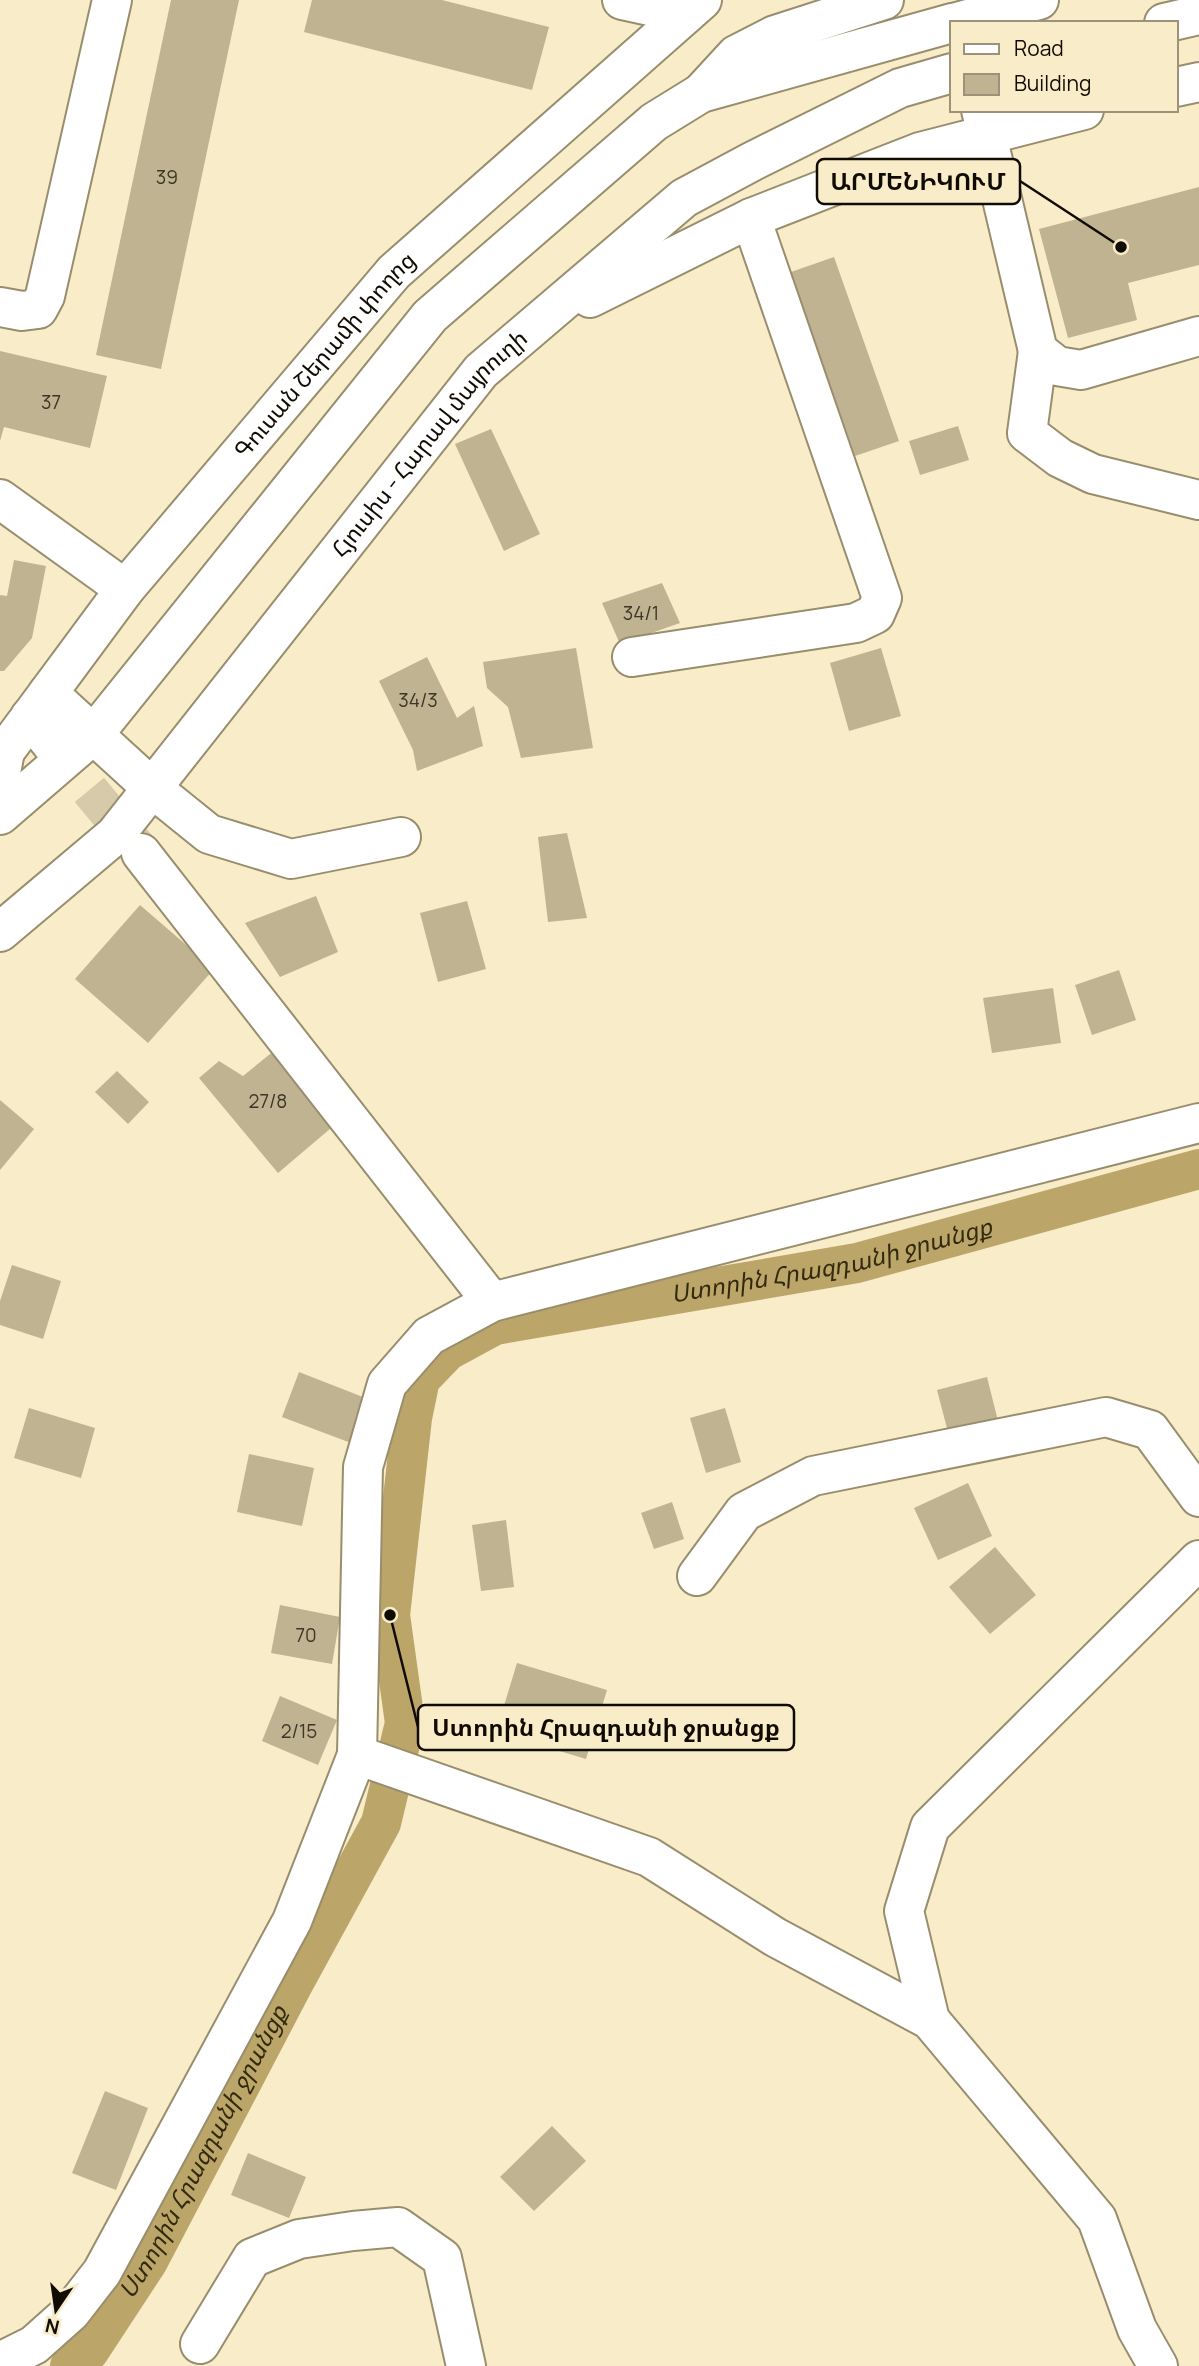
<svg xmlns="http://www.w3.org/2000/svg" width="1199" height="2366" font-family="Manrope,'Noto Sans Armenian',sans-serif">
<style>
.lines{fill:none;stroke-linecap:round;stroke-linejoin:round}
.canal{stroke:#bba569;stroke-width:40}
.building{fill:#bfb391}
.minor-tunnel{stroke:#d6caab;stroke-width:38;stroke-dasharray:38 19;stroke-linecap:butt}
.minor-casing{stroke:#988d6d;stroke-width:42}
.major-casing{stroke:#988d6d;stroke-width:42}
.highway-casing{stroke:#988d6d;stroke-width:42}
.minor{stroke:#fff;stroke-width:38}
.major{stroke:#fff;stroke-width:38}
.highway{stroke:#fff;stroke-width:38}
.labels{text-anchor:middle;stroke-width:5;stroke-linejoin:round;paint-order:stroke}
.number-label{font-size:19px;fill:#3c3626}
.street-label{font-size:23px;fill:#110c03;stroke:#f9ecc9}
.water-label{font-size:24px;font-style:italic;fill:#332a0d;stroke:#f9ecc9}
.leader{fill:none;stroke:#110c03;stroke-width:2.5}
.callout-dot{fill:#110c03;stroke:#f9ecc9;stroke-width:2.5}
.callout{fill:#f9ecc9;stroke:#110c03;stroke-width:2.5}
.callout-label{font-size:24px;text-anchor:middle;font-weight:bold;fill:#110c03}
</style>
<rect width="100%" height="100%" fill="#f9ecc9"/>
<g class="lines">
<path class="canal" id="s1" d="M 70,2366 L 89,2351 L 148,2261 L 293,1984 L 381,1823 L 405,1723 L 390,1615 L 412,1418 L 420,1379 L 447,1351 L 495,1325 L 857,1263 L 1199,1169"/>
</g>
<g class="building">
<path d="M 171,0 L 239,0 L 161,369 L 96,355 Z"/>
<path d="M 312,0 L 442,0 L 549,27 L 532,90 L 304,32 Z"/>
<path d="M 1199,187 L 1199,265 L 1128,283 L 1137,320 L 1068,338 L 1039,229 Z"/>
<path d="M 834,257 L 899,441 L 855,456 L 791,272 Z"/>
<path d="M 0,351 L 107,376 L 90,448 L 4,427 L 0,441 Z"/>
<path d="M 958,426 L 969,460 L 920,475 L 909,441 Z"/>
<path d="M 491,429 L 540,534 L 504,551 L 455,444 Z"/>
<path d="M 14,560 L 46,566 L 32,638 L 4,671 L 0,671 L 0,595 L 7,596 Z"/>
<path d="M 662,583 L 680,623 L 620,644 L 602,603 Z"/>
<path d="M 576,648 L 593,748 L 521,758 L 508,707 L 487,688 L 483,662 Z"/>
<path d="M 881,648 L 901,716 L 849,731 L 830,663 Z"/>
<path d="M 427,657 L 457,718 L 474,706 L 483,746 L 417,771 L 413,750 L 379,681 Z"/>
<path d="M 567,833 L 587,918 L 548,922 L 538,837 Z"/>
<path d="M 316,896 L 338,952 L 280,977 L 245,923 Z"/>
<path d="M 467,901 L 486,969 L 438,982 L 420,913 Z"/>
<path d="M 140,905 L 214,969 L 148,1043 L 75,979 Z"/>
<path d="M 1119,970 L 1136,1020 L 1092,1035 L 1075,985 Z"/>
<path d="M 1053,988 L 1061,1043 L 992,1053 L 983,998 Z"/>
<path d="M 275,1050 L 337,1123 L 278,1173 L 199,1078 L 219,1061 L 243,1076 Z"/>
<path d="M 117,1071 L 149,1102 L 128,1124 L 95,1092 Z"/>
<path d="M 0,1100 L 34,1129 L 0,1170 Z"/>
<path d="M 12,1265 L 61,1281 L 43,1339 L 0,1325 L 0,1301 Z"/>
<path d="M 299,1372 L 368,1399 L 351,1443 L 282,1417 Z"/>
<path d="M 987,1377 L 998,1421 L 948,1432 L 937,1390 Z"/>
<path d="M 29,1408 L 95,1428 L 81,1478 L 14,1458 Z"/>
<path d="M 725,1408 L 741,1462 L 706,1473 L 690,1418 Z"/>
<path d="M 249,1454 L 314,1468 L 302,1526 L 237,1512 Z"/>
<path d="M 968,1483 L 992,1536 L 938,1560 L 914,1508 Z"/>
<path d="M 672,1502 L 684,1539 L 654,1549 L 641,1513 Z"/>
<path d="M 506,1520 L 514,1587 L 481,1591 L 472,1525 Z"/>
<path d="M 995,1547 L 1036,1595 L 990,1634 L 949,1587 Z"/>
<path d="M 280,1605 L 340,1617 L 332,1664 L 271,1653 Z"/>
<path d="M 517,1663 L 607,1690 L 586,1759 L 496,1732 Z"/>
<path d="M 280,1696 L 337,1720 L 318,1765 L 262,1741 Z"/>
<path d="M 105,2091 L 148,2108 L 116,2190 L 72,2173 Z"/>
<path d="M 552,2126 L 586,2161 L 534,2211 L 500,2177 Z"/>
<path d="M 248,2153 L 306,2177 L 289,2218 L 231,2195 Z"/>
</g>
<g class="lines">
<path class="minor-tunnel" d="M 53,746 L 141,852"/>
<g class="minor-casing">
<g id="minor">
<path d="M 622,0 L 686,14"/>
<path d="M 981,110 L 1038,351 L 1057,366 L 1081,370 L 1199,336"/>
<path d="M 0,307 L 22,311 L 38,309 L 45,296 L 112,0"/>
<path d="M 1038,351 L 1027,433 L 1060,458 L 1093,474 L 1199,500"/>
<path d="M 0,499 L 125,589"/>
<path d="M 632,657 L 856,623 L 875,614 L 882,598 L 751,218"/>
<path d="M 48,693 L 152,788 L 209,834 L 291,859 L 401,837"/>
<path d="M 30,717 L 53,746"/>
<path d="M 141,853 L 492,1302"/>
<path d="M 697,1576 L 744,1512 L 813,1476 L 1106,1417 L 1150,1430 L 1199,1497"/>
<path d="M 930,2020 L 904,1911 L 930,1827 L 1199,1560"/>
<path d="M 200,2344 L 252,2258 L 299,2239 L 353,2231 L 398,2227 L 442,2258 L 466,2366"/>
<path d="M 0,2362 L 34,2345 L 71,2312 L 102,2272 L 292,1921 L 357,1755"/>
<path d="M 1158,2366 L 1137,2329 L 1097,2219 L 930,2020 L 775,1937 L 649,1857 L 357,1755 L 363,1467 L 387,1384 L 429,1336 L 492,1302 L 1199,1123"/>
</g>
</g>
<g class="major-casing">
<g id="major">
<path id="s2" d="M 0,758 L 125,589 L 394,272 L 702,0"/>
</g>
</g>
<g class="highway-casing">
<g id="highway">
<path d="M 953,23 L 1039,0"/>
<path d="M 1164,23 L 1199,15"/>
<path d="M 1176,87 L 1199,82"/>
<path d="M 701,93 L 736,55 L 775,35 L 884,0"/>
<path d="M 590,298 L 751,218 L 920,152 L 1084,110"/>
<path d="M 0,778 L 5,751"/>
<path d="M 0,815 L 94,734 L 430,316 L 654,122 L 701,93 L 952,23"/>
<path id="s3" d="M 0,932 L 115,835 L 481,371 L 684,198 L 753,161 L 900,88 L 952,73"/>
</g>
</g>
<use href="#minor" class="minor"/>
<use href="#major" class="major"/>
<use href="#highway" class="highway"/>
</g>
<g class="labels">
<g class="number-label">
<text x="167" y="184">39</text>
<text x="51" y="409">37</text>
<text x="641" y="620">34/1</text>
<text x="418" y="707">34/3</text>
<text x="268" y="1108">27/8</text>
<text x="306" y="1642">70</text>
<text x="299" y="1738">2/15</text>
</g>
<g class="street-label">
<text dy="8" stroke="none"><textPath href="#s2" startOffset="518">Գուսան Շերամի փողոց</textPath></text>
<text dy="8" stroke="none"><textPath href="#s3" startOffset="653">Հյուսիս - Հարավ մայրուղի</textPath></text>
</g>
<g class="water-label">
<text dy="8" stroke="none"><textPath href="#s1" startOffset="1514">Ստորին Հրազդանի ջրանցք</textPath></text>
<text dy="8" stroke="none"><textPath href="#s1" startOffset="254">Ստորին Հրազդանի ջրանցք</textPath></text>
</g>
</g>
<path class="leader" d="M1121 247L1020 181M390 1615L418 1727"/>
<g class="callout-dot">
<circle cx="1121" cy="247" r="7"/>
<circle cx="390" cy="1615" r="7"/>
</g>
<g class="callout">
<rect x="817" y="159" width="203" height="45" rx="7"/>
<rect x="418" y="1705" width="376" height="45" rx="7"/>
</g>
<g class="callout-label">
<text x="918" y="190">ԱՐՄԵՆԻԿՈՒՄ</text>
<text x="606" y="1736">Ստորին Հրազդանի ջրանցք</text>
</g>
<rect x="950" y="21" width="228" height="91" fill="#f9ecc9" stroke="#9c927a" stroke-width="2"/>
<rect x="964" y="44" width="35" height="10" fill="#ffffff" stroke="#9c927a" stroke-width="2"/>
<text x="1014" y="56" font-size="21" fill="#110c03">Road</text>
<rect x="964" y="74" width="35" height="21" fill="#bfb391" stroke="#9c927a" stroke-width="2"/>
<text x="1014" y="91" font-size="21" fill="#110c03">Building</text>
<g transform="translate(56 2310) rotate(193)" stroke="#f9ecc9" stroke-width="5" paint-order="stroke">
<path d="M0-5L12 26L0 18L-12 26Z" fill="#110c03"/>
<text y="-10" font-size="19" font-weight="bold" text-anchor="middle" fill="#110c03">N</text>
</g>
</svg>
